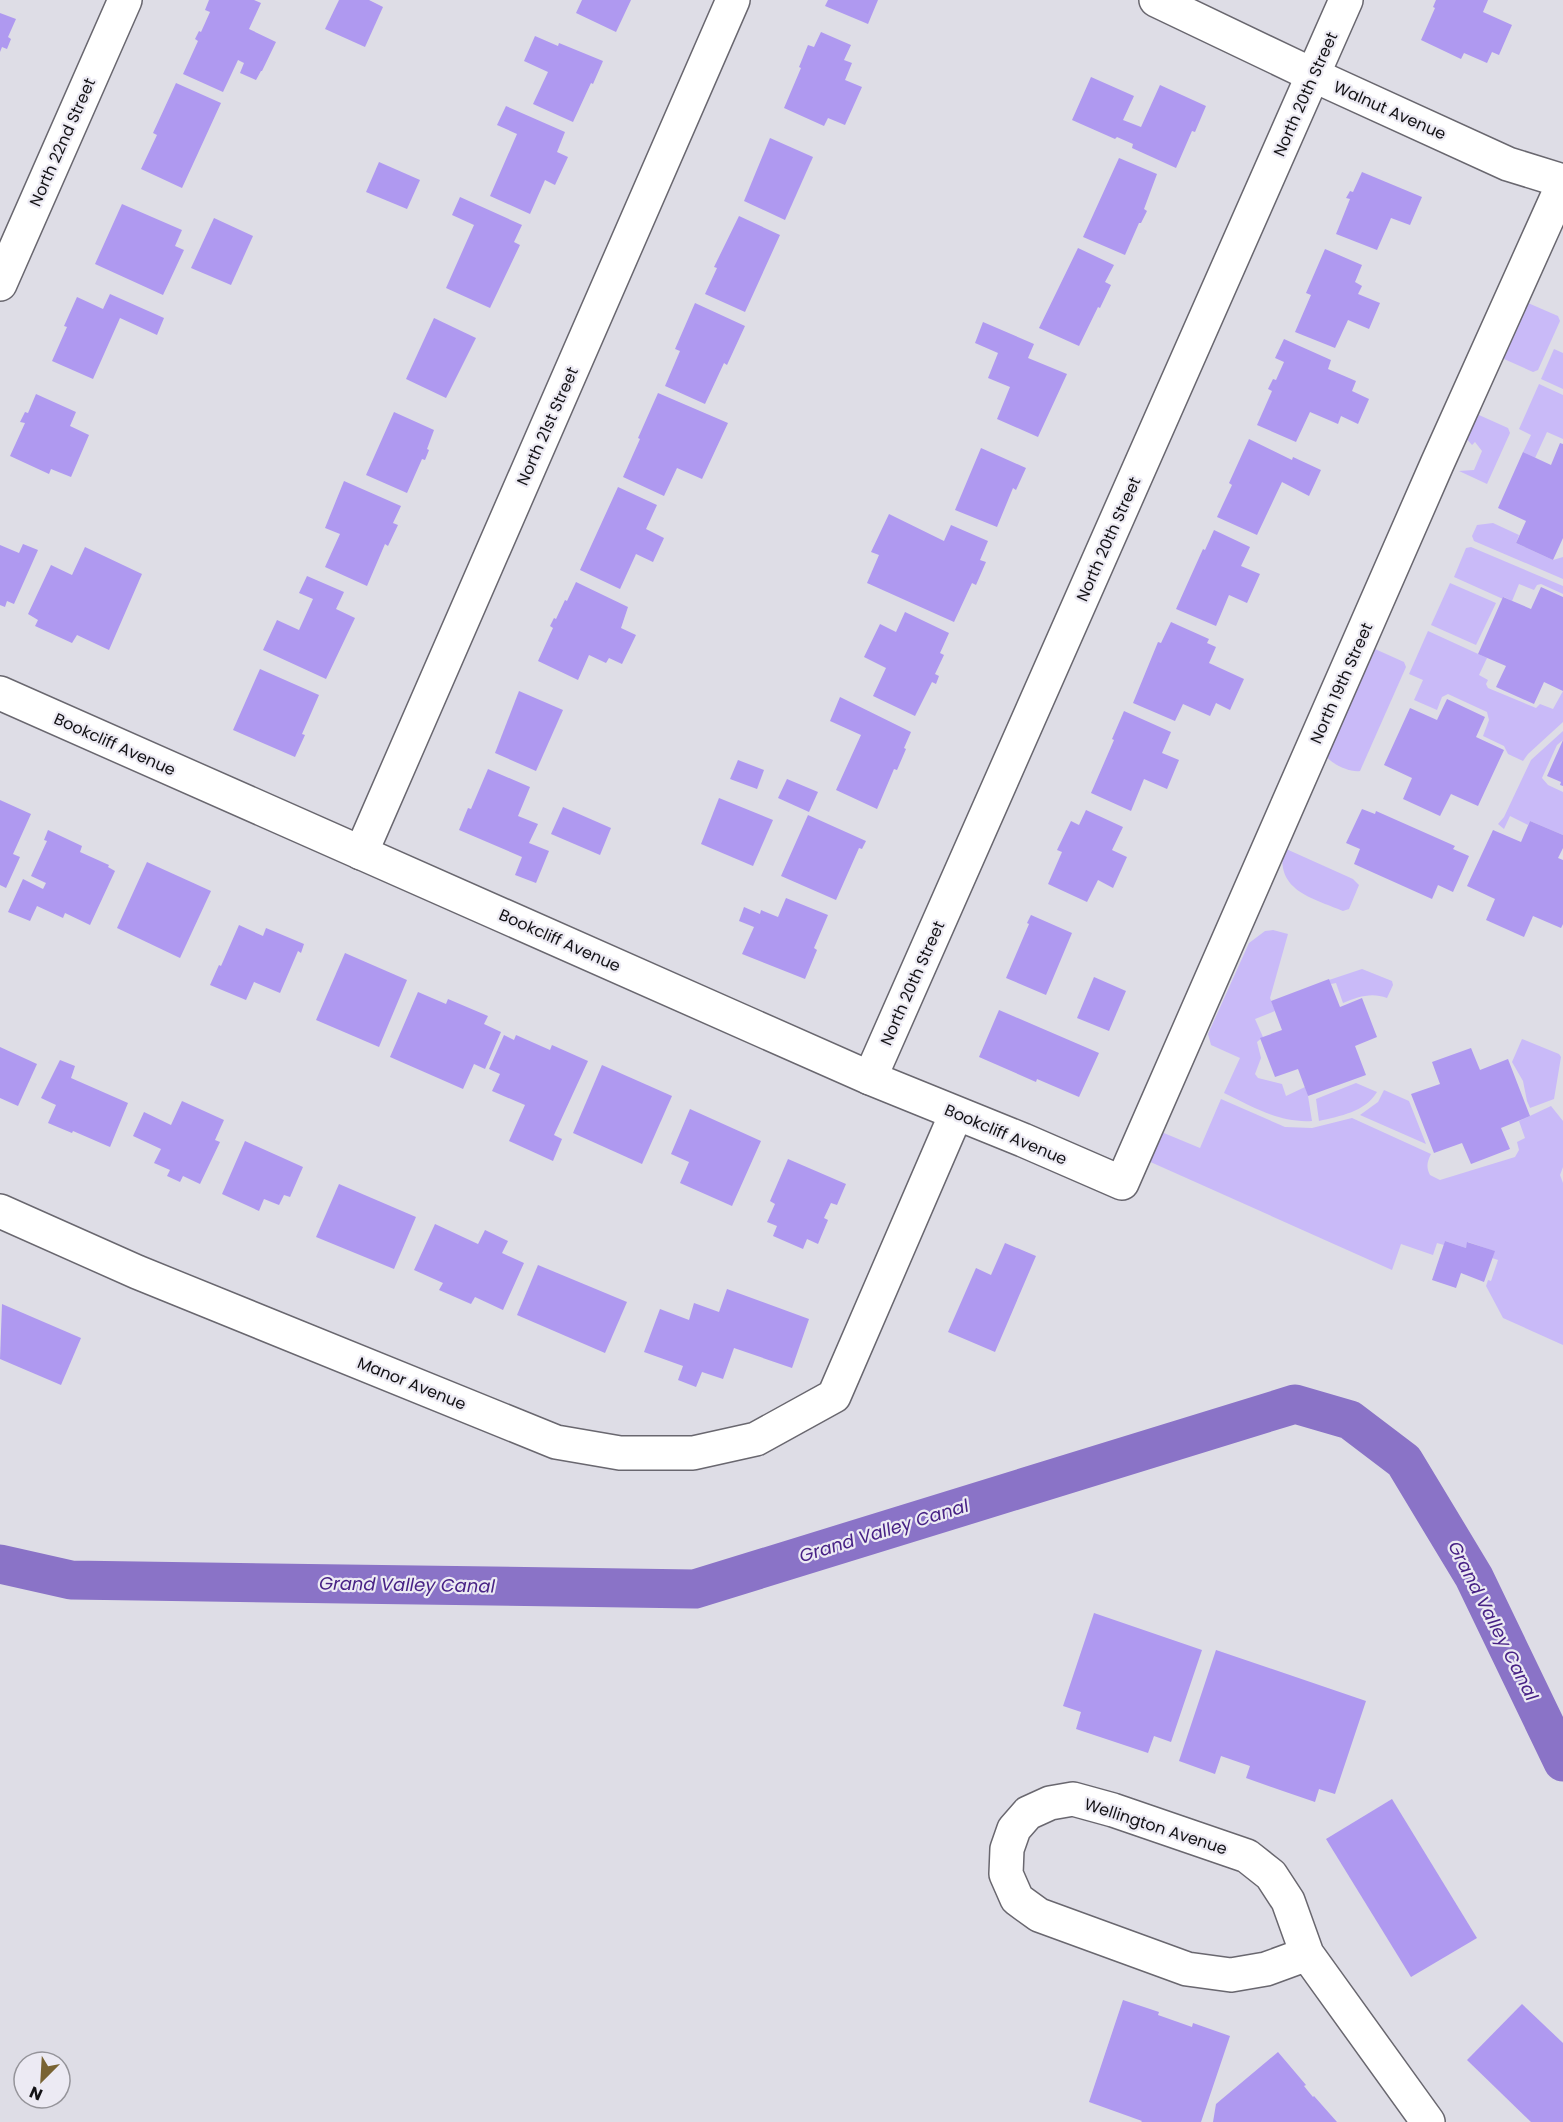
<svg xmlns="http://www.w3.org/2000/svg" width="1563" height="2122" font-family="Poppins,sans-serif">
<style>
.green{fill:#c9baf8}
.lines{fill:none;stroke-linecap:round;stroke-linejoin:round}
.canal{stroke:#8a73c7;stroke-width:39}
.building{fill:#af99f0}
.minor-casing{stroke:#69676f;stroke-width:36}
.minor{stroke:#fff;stroke-width:33}
.labels{text-anchor:middle;stroke-width:4.5;stroke-linejoin:round;paint-order:stroke}
.street-label{font-size:16px;fill:#131215;stroke:#eceaf3}
.water-label{font-size:18px;font-style:italic;fill:#472185;stroke:#eceaf3}
</style>
<rect width="100%" height="100%" fill="#dedde6"/>
<g class="green">
<path d="M 1528,303 L 1558,316 L 1560,321 L 1538,370 L 1533,372 L 1504,359 L 1501,354 L 1523,305 Z"/>
<path d="M 1554,349 L 1563,353 L 1563,389 L 1541,379 Z"/>
<path d="M 1539,384 L 1563,395 L 1563,439 L 1547,432 L 1535,458 L 1523,452 L 1531,435 L 1519,429 Z"/>
<path d="M 1479,415 L 1508,428 L 1510,433 L 1487,484 L 1459,471 L 1474,470 L 1482,451 L 1475,442 L 1472,445 L 1465,437 L 1473,418 Z"/>
<path d="M 1493,523 L 1519,535 L 1516,543 L 1553,560 L 1563,557 L 1563,579 L 1474,541 L 1472,536 L 1477,525 Z"/>
<path d="M 1471,547 L 1563,586 L 1563,594 L 1541,584 L 1537,585 L 1534,590 L 1519,584 L 1512,601 L 1504,597 L 1503,599 L 1454,577 L 1466,548 Z"/>
<path d="M 1450,583 L 1496,603 L 1476,645 L 1431,625 Z"/>
<path d="M 1428,631 L 1487,658 L 1479,675 L 1488,680 L 1486,684 L 1488,688 L 1536,708 L 1540,704 L 1553,709 L 1563,691 L 1563,722 L 1528,754 L 1523,761 L 1508,754 L 1504,746 L 1483,736 L 1489,720 L 1487,712 L 1448,694 L 1442,697 L 1437,710 L 1414,700 L 1423,680 L 1409,674 Z"/>
<path d="M 1375,649 L 1404,662 L 1406,667 L 1360,771 C 1350,773 1329,763 1325,754 L 1372,650 Z"/>
<path d="M 1563,731 L 1563,740 L 1557,745 L 1542,778 L 1548,785 L 1563,792 L 1563,835 L 1530,821 L 1528,825 L 1510,816 L 1504,829 L 1498,824 L 1504,817 L 1531,760 Z"/>
<path d="M 1284,848 L 1353,879 L 1359,885 L 1349,909 L 1343,911 C 1312,898 1274,890 1284,848 Z"/>
<path d="M 1273,930 L 1288,934 L 1270,998 L 1275,1011 L 1255,1019 L 1263,1037 L 1257,1042 L 1261,1058 L 1255,1074 L 1258,1078 L 1282,1084 L 1286,1096 L 1305,1087 L 1308,1096 L 1312,1121 C 1278,1123 1254,1107 1224,1093 L 1240,1058 L 1211,1045 L 1208,1034 L 1249,943 L 1265,931 Z"/>
<path d="M 1362,969 L 1392,981 L 1393,985 L 1387,998 C 1371,992 1358,997 1343,1003 L 1336,983 L 1331,984 L 1329,980 Z"/>
<path d="M 1522,1039 L 1559,1054 L 1561,1057 L 1554,1099 L 1530,1108 L 1527,1101 L 1523,1081 L 1512,1062 Z"/>
<path d="M 1356,1083 L 1377,1092 C 1365,1112 1340,1116 1319,1121 L 1316,1099 Z"/>
<path d="M 1384,1090 L 1409,1101 L 1426,1144 L 1360,1115 L 1378,1102 Z"/>
<path d="M 1221,1099 L 1285,1127 L 1312,1128 L 1352,1118 L 1431,1154 C 1427,1162 1426,1167 1430,1175 L 1440,1180 L 1515,1157 L 1519,1150 L 1517,1142 L 1525,1138 L 1519,1121 L 1551,1106 L 1563,1121 L 1563,1167 L 1560,1175 L 1563,1183 L 1563,1345 L 1503,1318 L 1486,1286 L 1488,1280 L 1491,1281 L 1498,1260 L 1492,1258 L 1494,1251 L 1468,1242 L 1466,1248 L 1445,1241 L 1444,1245 L 1437,1243 L 1433,1255 L 1401,1244 L 1392,1270 L 1146,1160 L 1159,1131 L 1200,1148 Z"/>
</g>
<g class="lines">
<path class="canal" d="M 0,1564 L 71,1580 L 695,1589 L 1295,1404 L 1350,1420 L 1404,1461 L 1474,1577 L 1563,1762"/>
</g>
<g class="building">
<path d="M 209,0 L 254,0 L 261,3 L 249,29 L 276,42 L 262,71 L 261,71 L 256,80 L 240,73 L 244,63 L 238,60 L 223,92 L 183,74 L 198,41 L 195,39 L 199,31 L 201,32 L 210,12 L 205,10 Z"/>
<path d="M 339,0 L 369,0 L 383,7 L 365,47 L 325,29 Z"/>
<path d="M 582,0 L 631,0 L 616,32 L 576,13 Z"/>
<path d="M 828,0 L 878,0 L 868,24 L 825,6 Z"/>
<path d="M 1436,0 L 1488,0 L 1483,12 L 1512,25 L 1499,55 L 1492,52 L 1487,63 L 1464,53 L 1461,59 L 1421,40 L 1435,8 L 1433,7 Z"/>
<path d="M 0,13 L 16,19 L 8,37 L 11,39 L 7,49 L 2,47 L 0,52 Z"/>
<path d="M 821,32 L 851,45 L 844,60 L 852,63 L 845,80 L 862,87 L 845,125 L 828,118 L 824,126 L 784,108 L 801,68 L 799,67 L 808,45 L 814,47 Z"/>
<path d="M 535,36 L 558,46 L 559,43 L 603,61 L 593,84 L 591,83 L 573,122 L 533,104 L 548,72 L 524,61 Z"/>
<path d="M 1091,77 L 1134,96 L 1123,120 L 1141,127 L 1160,85 L 1206,106 L 1195,132 L 1192,131 L 1176,168 L 1132,148 L 1133,144 L 1117,137 L 1115,139 L 1072,120 Z"/>
<path d="M 176,83 L 221,103 L 182,188 L 141,169 L 157,135 L 153,133 Z"/>
<path d="M 506,106 L 565,132 L 557,152 L 568,157 L 555,185 L 545,180 L 530,214 L 490,196 L 517,134 L 497,125 Z"/>
<path d="M 770,138 L 813,157 L 785,220 L 744,201 Z"/>
<path d="M 1119,158 L 1157,174 L 1144,209 L 1147,211 L 1141,223 L 1139,223 L 1125,255 L 1083,237 Z"/>
<path d="M 379,162 L 420,180 L 407,209 L 366,192 Z"/>
<path d="M 1362,172 L 1422,197 L 1410,225 L 1391,218 L 1377,250 L 1336,234 L 1350,199 L 1346,198 L 1350,191 L 1353,192 Z"/>
<path d="M 460,197 L 522,225 L 514,242 L 520,245 L 490,308 L 446,288 L 474,225 L 452,215 Z"/>
<path d="M 122,204 L 182,230 L 175,246 L 184,250 L 163,295 L 95,264 Z"/>
<path d="M 739,216 L 780,235 L 745,312 L 705,294 L 717,268 L 714,267 Z"/>
<path d="M 214,218 L 253,236 L 231,285 L 191,268 Z"/>
<path d="M 1078,248 L 1114,265 L 1105,282 L 1111,285 L 1100,308 L 1098,307 L 1079,346 L 1039,328 Z"/>
<path d="M 1325,249 L 1362,265 L 1355,282 L 1362,286 L 1358,294 L 1380,303 L 1369,329 L 1348,320 L 1335,348 L 1295,332 L 1311,295 L 1306,293 Z"/>
<path d="M 110,294 L 164,318 L 157,335 L 120,318 L 93,379 L 52,361 L 67,327 L 64,326 L 77,297 L 103,309 Z"/>
<path d="M 695,303 L 745,326 L 727,365 L 724,363 L 705,404 L 665,386 L 680,351 L 675,349 Z"/>
<path d="M 434,318 L 476,338 L 446,398 L 406,379 Z"/>
<path d="M 983,322 L 1034,344 L 1028,358 L 1067,374 L 1038,437 L 997,419 L 1010,387 L 988,378 L 998,353 L 975,343 Z"/>
<path d="M 1284,339 L 1331,360 L 1328,369 L 1356,381 L 1352,391 L 1369,399 L 1358,424 L 1341,416 L 1338,424 L 1310,412 L 1296,442 L 1257,425 L 1272,391 L 1268,389 L 1273,379 L 1276,380 L 1284,362 L 1275,358 Z"/>
<path d="M 658,393 L 728,423 L 702,479 L 677,468 L 664,496 L 623,477 L 640,439 L 638,438 Z"/>
<path d="M 36,394 L 76,412 L 70,426 L 89,435 L 71,477 L 51,469 L 49,474 L 10,456 L 25,423 L 20,422 L 25,412 L 28,413 Z"/>
<path d="M 394,412 L 434,430 L 427,449 L 429,450 L 425,460 L 422,459 L 407,493 L 366,475 Z"/>
<path d="M 1249,439 L 1292,460 L 1293,457 L 1321,470 L 1309,496 L 1282,482 L 1257,535 L 1217,517 L 1232,485 L 1229,483 Z"/>
<path d="M 1560,443 L 1563,444 L 1563,538 L 1553,560 L 1516,543 L 1526,521 L 1498,508 L 1523,452 L 1551,465 Z"/>
<path d="M 981,448 L 1026,468 L 1016,490 L 1013,488 L 997,527 L 955,510 Z"/>
<path d="M 344,481 L 401,506 L 393,523 L 398,525 L 388,546 L 385,544 L 367,586 L 325,567 L 340,534 L 325,528 Z"/>
<path d="M 618,487 L 657,505 L 646,529 L 664,538 L 653,562 L 636,554 L 620,589 L 580,570 Z"/>
<path d="M 889,514 L 944,541 L 951,525 L 988,541 L 980,560 L 986,562 L 976,585 L 972,583 L 954,622 L 867,583 L 879,555 L 871,552 Z"/>
<path d="M 1214,530 L 1250,547 L 1241,566 L 1260,574 L 1247,603 L 1229,595 L 1216,626 L 1176,609 L 1203,549 L 1205,550 Z"/>
<path d="M 23,544 L 38,550 L 14,604 L 7,601 L 5,607 L 0,605 L 0,545 L 19,553 Z"/>
<path d="M 85,547 L 142,574 L 109,650 L 77,635 L 72,643 L 35,626 L 38,620 L 28,614 L 51,565 L 72,575 Z"/>
<path d="M 307,576 L 344,592 L 336,609 L 355,618 L 326,679 L 263,650 L 277,620 L 299,630 L 313,599 L 299,593 Z"/>
<path d="M 576,582 L 628,607 L 621,628 L 636,635 L 622,664 L 609,658 L 606,663 L 589,655 L 578,680 L 538,661 L 553,628 L 550,626 L 554,618 L 556,619 L 565,600 L 567,601 Z"/>
<path d="M 1541,587 L 1563,597 L 1563,691 L 1544,682 L 1534,704 L 1496,687 L 1506,666 L 1478,654 L 1503,597 L 1531,609 Z"/>
<path d="M 905,612 L 949,633 L 940,653 L 944,655 L 935,674 L 939,676 L 936,684 L 932,682 L 915,716 L 873,696 L 886,668 L 864,657 L 880,624 L 896,632 Z"/>
<path d="M 1171,622 L 1209,639 L 1207,643 L 1216,647 L 1209,663 L 1244,679 L 1230,710 L 1216,703 L 1210,716 L 1183,704 L 1175,721 L 1133,703 L 1158,642 L 1161,643 Z"/>
<path d="M 260,669 L 319,695 L 302,734 L 305,735 L 295,757 L 233,730 Z"/>
<path d="M 519,691 L 563,710 L 536,771 L 495,753 Z"/>
<path d="M 840,697 L 911,732 L 904,748 L 906,749 L 897,770 L 894,769 L 877,809 L 836,790 L 861,735 L 830,721 Z"/>
<path d="M 1447,699 L 1485,717 L 1476,737 L 1504,750 L 1478,806 L 1451,794 L 1440,816 L 1403,799 L 1412,778 L 1384,765 L 1410,708 L 1437,720 Z"/>
<path d="M 1124,711 L 1171,732 L 1162,753 L 1179,760 L 1167,789 L 1144,779 L 1131,811 L 1091,793 L 1114,740 L 1112,739 Z"/>
<path d="M 1563,740 L 1563,786 L 1560,785 L 1561,782 L 1547,776 Z"/>
<path d="M 738,760 L 764,770 L 757,789 L 730,779 Z"/>
<path d="M 488,769 L 530,787 L 518,816 L 538,824 L 529,843 L 549,851 L 536,883 L 515,875 L 522,857 L 459,830 L 468,808 L 471,809 Z"/>
<path d="M 787,779 L 818,792 L 809,812 L 778,798 Z"/>
<path d="M 719,798 L 773,820 L 753,866 L 701,844 Z"/>
<path d="M 0,800 L 31,814 L 13,854 L 20,857 L 6,888 L 0,885 Z"/>
<path d="M 563,807 L 611,828 L 600,855 L 551,834 Z"/>
<path d="M 1362,809 L 1375,814 L 1376,811 L 1455,846 L 1453,849 L 1469,856 L 1453,892 L 1438,885 L 1432,899 L 1354,864 L 1360,849 L 1346,843 Z"/>
<path d="M 1086,810 L 1123,827 L 1112,850 L 1127,857 L 1113,888 L 1098,880 L 1087,902 L 1048,884 L 1062,852 L 1057,850 L 1071,821 L 1079,825 Z"/>
<path d="M 808,815 L 866,841 L 862,849 L 859,848 L 836,900 L 781,876 Z"/>
<path d="M 1530,821 L 1563,835 L 1563,848 L 1558,858 L 1563,860 L 1563,924 L 1561,928 L 1533,916 L 1524,937 L 1486,920 L 1495,899 L 1467,886 L 1493,830 L 1521,842 Z"/>
<path d="M 48,830 L 82,846 L 80,852 L 109,865 L 108,867 L 115,871 L 90,925 L 65,913 L 63,918 L 37,906 L 30,921 L 8,912 L 23,879 L 43,889 L 46,883 L 31,876 L 47,841 L 44,840 Z"/>
<path d="M 147,862 L 211,891 L 180,958 L 117,928 Z"/>
<path d="M 786,898 L 828,915 L 814,948 L 817,950 L 805,979 L 742,954 L 754,927 L 739,921 L 744,907 L 760,914 L 761,910 L 778,917 Z"/>
<path d="M 1031,915 L 1072,933 L 1046,995 L 1006,978 L 1029,924 L 1027,923 Z"/>
<path d="M 239,925 L 263,936 L 266,928 L 304,944 L 301,953 L 298,951 L 280,993 L 254,982 L 246,1000 L 210,985 L 219,965 L 221,966 Z"/>
<path d="M 345,953 L 407,980 L 379,1047 L 316,1020 Z"/>
<path d="M 1094,977 L 1126,991 L 1109,1031 L 1077,1018 Z"/>
<path d="M 1329,979 L 1340,1007 L 1362,998 L 1377,1037 L 1355,1046 L 1366,1075 L 1308,1096 L 1298,1069 L 1275,1077 L 1260,1038 L 1282,1030 L 1271,1001 Z"/>
<path d="M 418,992 L 446,1004 L 448,999 L 488,1016 L 484,1024 L 501,1032 L 485,1069 L 474,1064 L 463,1089 L 390,1057 Z"/>
<path d="M 999,1010 L 1099,1053 L 1079,1097 L 1037,1079 L 1036,1082 L 979,1057 Z"/>
<path d="M 504,1035 L 514,1040 L 516,1035 L 550,1050 L 552,1045 L 588,1061 L 554,1135 L 562,1139 L 553,1161 L 509,1141 L 525,1105 L 492,1091 L 500,1074 L 489,1069 Z"/>
<path d="M 0,1047 L 37,1064 L 18,1106 L 0,1098 Z"/>
<path d="M 1471,1048 L 1480,1070 L 1508,1059 L 1530,1116 L 1501,1128 L 1510,1149 L 1471,1164 L 1462,1143 L 1434,1153 L 1411,1094 L 1440,1084 L 1432,1062 Z"/>
<path d="M 60,1060 L 75,1066 L 71,1078 L 128,1103 L 110,1147 L 73,1131 L 72,1133 L 48,1123 L 56,1105 L 41,1098 Z"/>
<path d="M 602,1065 L 672,1096 L 642,1164 L 573,1133 Z"/>
<path d="M 182,1101 L 224,1120 L 215,1140 L 220,1142 L 200,1184 L 183,1176 L 180,1182 L 167,1176 L 170,1170 L 154,1163 L 161,1149 L 133,1136 L 144,1112 L 171,1125 Z"/>
<path d="M 690,1109 L 761,1141 L 732,1206 L 680,1183 L 689,1162 L 671,1154 Z"/>
<path d="M 245,1141 L 303,1167 L 290,1197 L 284,1195 L 279,1205 L 264,1199 L 259,1211 L 222,1194 Z"/>
<path d="M 788,1159 L 846,1184 L 837,1205 L 831,1203 L 824,1218 L 828,1220 L 818,1244 L 807,1239 L 803,1249 L 773,1236 L 777,1226 L 767,1222 L 775,1204 L 770,1201 Z"/>
<path d="M 339,1184 L 416,1217 L 394,1269 L 316,1237 Z"/>
<path d="M 435,1224 L 478,1244 L 485,1230 L 508,1241 L 502,1253 L 524,1263 L 503,1310 L 475,1297 L 471,1304 L 439,1290 L 443,1283 L 414,1270 Z"/>
<path d="M 1445,1241 L 1466,1248 L 1467,1242 L 1495,1251 L 1484,1282 L 1461,1273 L 1456,1288 L 1432,1280 Z"/>
<path d="M 1005,1243 L 1036,1256 L 995,1352 L 948,1332 L 976,1268 L 991,1275 Z"/>
<path d="M 538,1265 L 627,1302 L 605,1353 L 517,1315 Z"/>
<path d="M 727,1289 L 809,1319 L 792,1368 L 734,1348 L 723,1379 L 702,1372 L 696,1387 L 678,1380 L 683,1366 L 644,1352 L 660,1309 L 689,1320 L 694,1303 L 719,1312 Z"/>
<path d="M 2,1304 L 81,1338 L 61,1385 L 0,1359 Z"/>
<path d="M 1094,1613 L 1202,1650 L 1171,1742 L 1154,1736 L 1148,1753 L 1076,1729 L 1081,1712 L 1063,1706 Z"/>
<path d="M 1216,1650 L 1366,1701 L 1335,1794 L 1319,1789 L 1315,1802 L 1280,1790 L 1246,1778 L 1250,1766 L 1221,1756 L 1215,1774 L 1179,1761 Z"/>
<path d="M 1392,1799 L 1477,1938 L 1411,1977 L 1326,1839 Z"/>
<path d="M 1123,2000 L 1159,2012 L 1158,2015 L 1192,2027 L 1193,2023 L 1230,2036 L 1201,2122 L 1141,2122 L 1142,2121 L 1089,2102 Z"/>
<path d="M 1522,2004 L 1563,2043 L 1563,2122 L 1531,2122 L 1467,2060 Z"/>
<path d="M 1278,2052 L 1306,2085 L 1304,2086 L 1308,2091 L 1313,2097 L 1314,2096 L 1337,2122 L 1213,2122 L 1216,2104 Z"/>
</g>
<g class="lines">
<g class="minor-casing">
<g id="minor">
<path d="M 1156,0 L 1313,75 L 1508,164 L 1563,181"/>
<path d="M 0,284 L 125,0"/>
<path d="M 0,693 L 870,1078 L 1023,1140 L 1122,1183 L 1437,464 L 1563,184"/>
<path d="M 361,853 L 733,0"/>
<path d="M 870,1078 L 1346,0"/>
<path d="M 0,1211 L 137,1272 L 556,1442 L 620,1453 L 693,1453 L 756,1439 L 834,1396 L 956,1114"/>
<path d="M 1307,1954 L 1266,1969 L 1231,1975 L 1187,1969 L 1039,1915 L 1017,1899 L 1006,1874 L 1007,1849 L 1014,1829 L 1028,1813 L 1050,1803 L 1073,1799 L 1113,1810 L 1247,1856 L 1271,1875 L 1288,1901 L 1307,1954 L 1428,2122"/>
</g>
</g>
<use href="#minor" class="minor"/>
</g>
<g class="labels">
<g class="street-label">
<text transform="translate(1305 94) rotate(-66)" y="6">North 20th Street</text>
<text transform="translate(1390 110) rotate(24)" y="6">Walnut Avenue</text>
<text transform="translate(62 142) rotate(-66)" y="6">North 22nd Street</text>
<text transform="translate(547 426) rotate(-66)" y="6">North 21st Street</text>
<text transform="translate(1108 539) rotate(-66)" y="6">North 20th Street</text>
<text transform="translate(1341 683) rotate(-66)" y="6">North 19th Street</text>
<text transform="translate(115 744) rotate(24)" y="6">Bookcliff Avenue</text>
<text transform="translate(560 940) rotate(24)" y="6">Bookcliff Avenue</text>
<text transform="translate(912 983) rotate(-66)" y="6">North 20th Street</text>
<text transform="translate(1006 1134) rotate(23)" y="6">Bookcliff Avenue</text>
<text transform="translate(412 1383) rotate(22)" y="6">Manor Avenue</text>
<text transform="translate(1156 1826) rotate(18)" y="6">Wellington Avenue</text>
</g>
<g class="water-label">
<text transform="translate(884 1531) rotate(-17)" y="6">Grand Valley Canal</text>
<text transform="translate(407 1585) rotate(1)" y="6">Grand Valley Canal</text>
<text transform="translate(1493 1621) rotate(63)" y="6">Grand Valley Canal</text>
</g>
</g>
<g transform="translate(42 2080) rotate(204)"><circle r="28" fill="#eceaf3" stroke="#95949a" stroke-width="1.5"/>
<path d="M0-4.5L10 22L0 15L-10 22Z" fill="#796332"/>
<text y="-9" font-size="16" font-weight="bold" text-anchor="middle" fill="#131215">N</text>
</g>
</svg>
